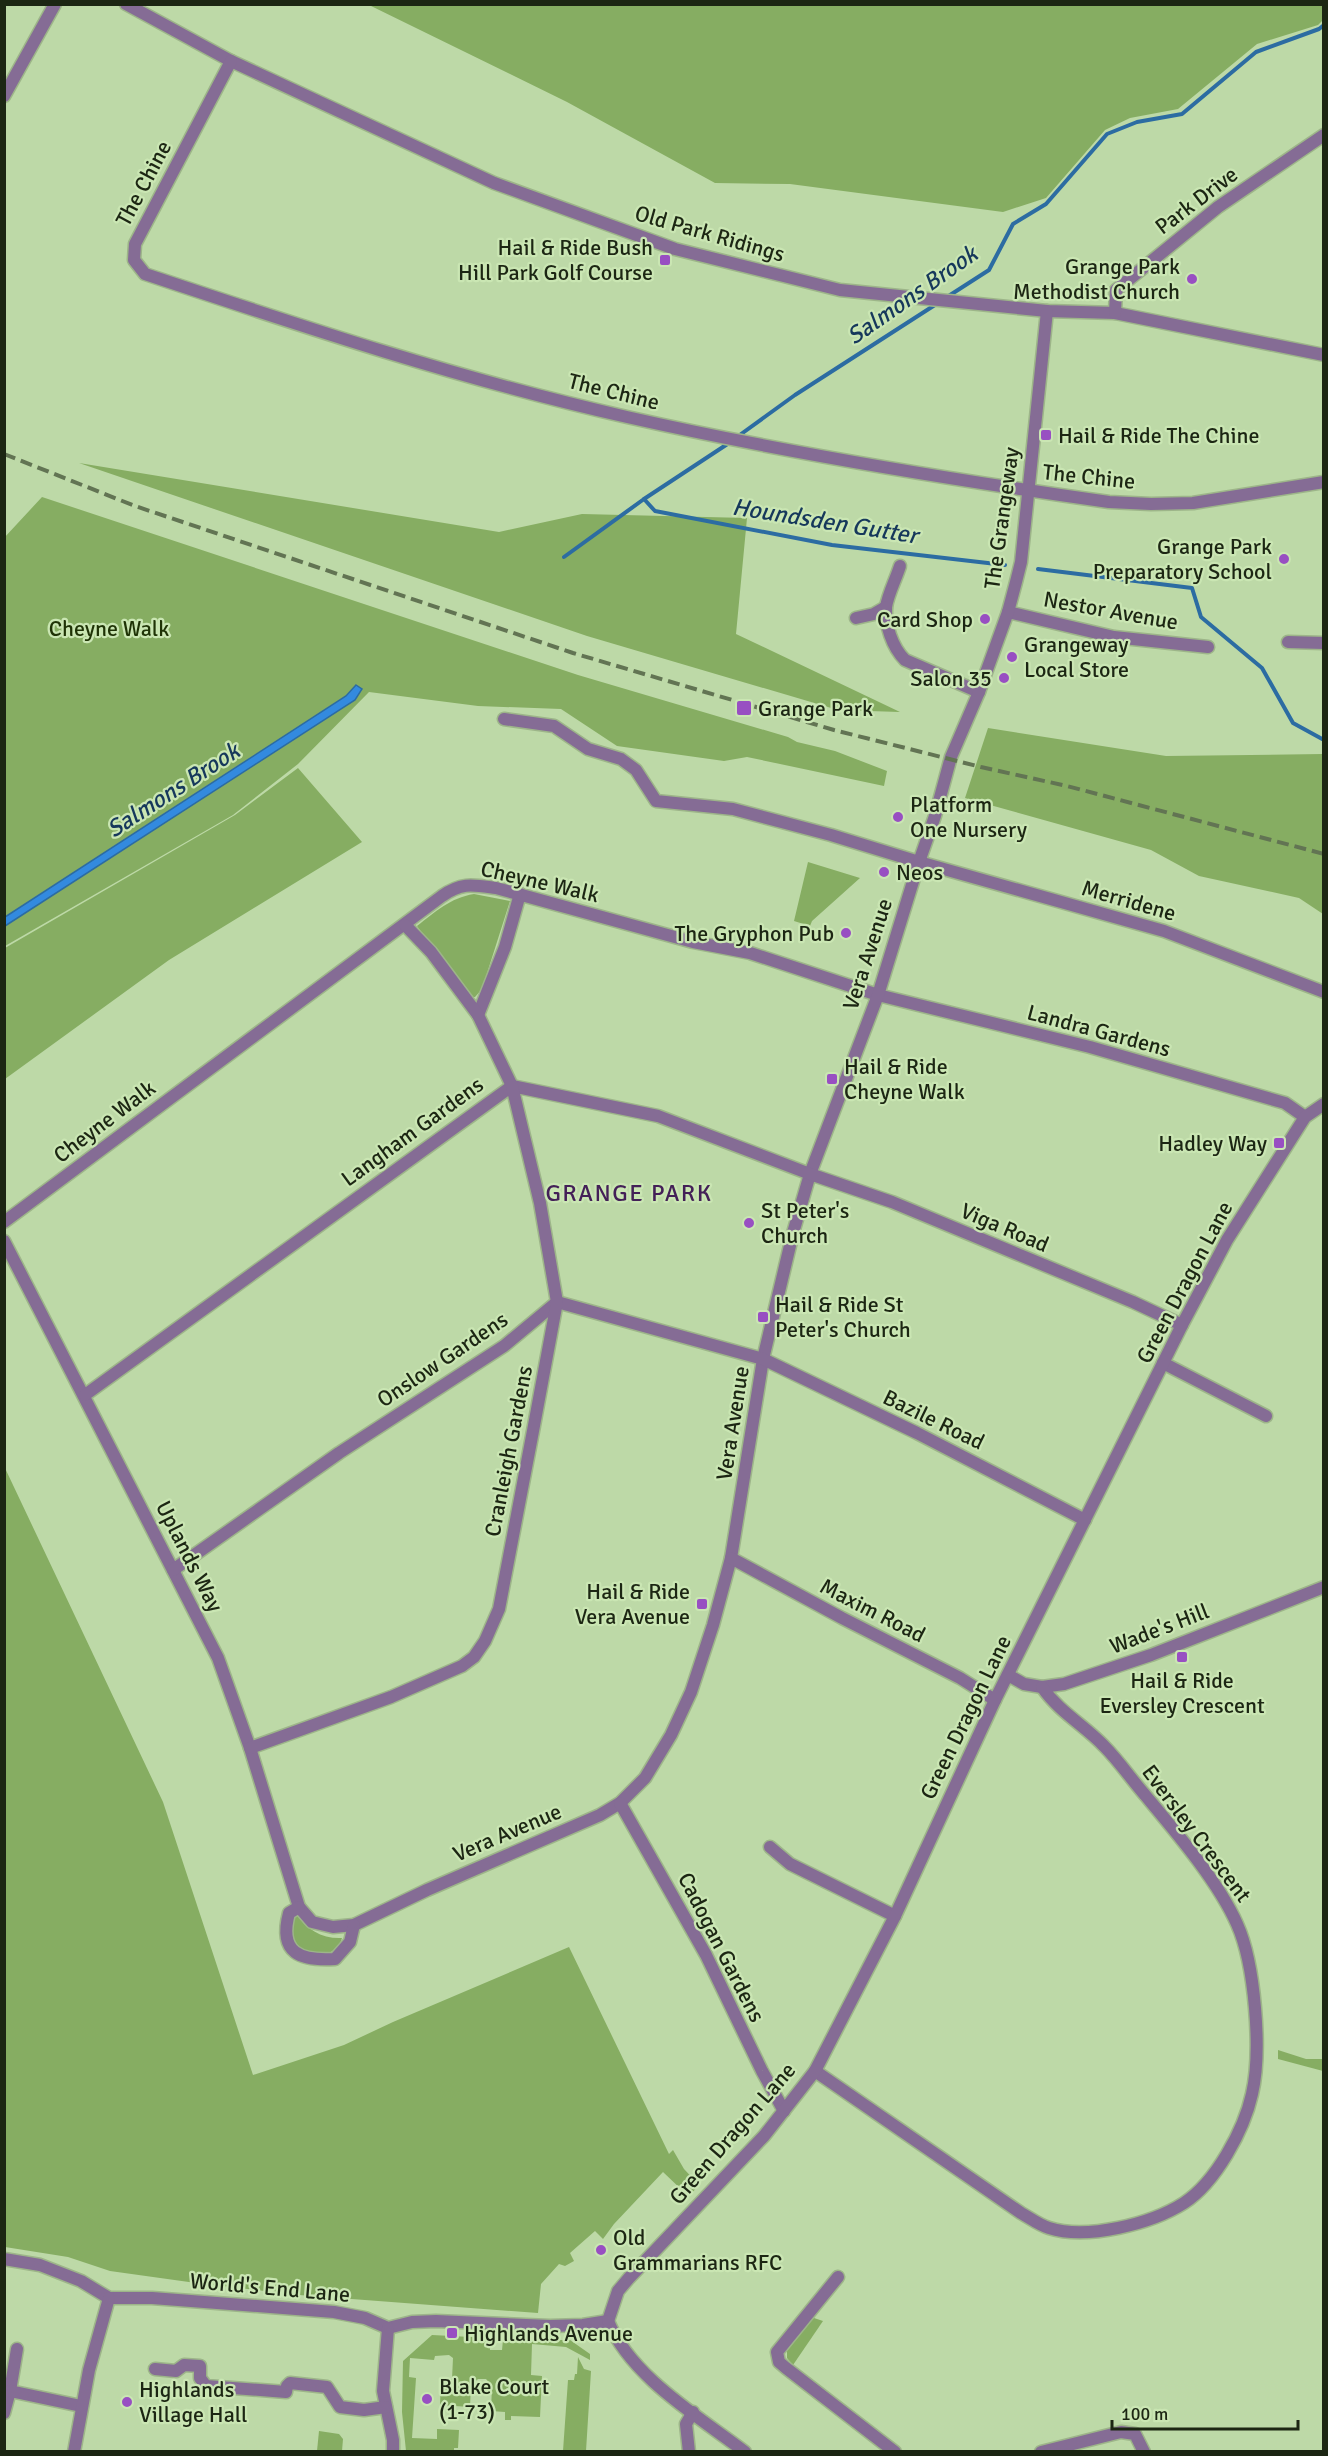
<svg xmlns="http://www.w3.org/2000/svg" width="1328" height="2456" font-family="Signika,sans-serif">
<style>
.green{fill:#86ad62}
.water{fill:#338adf;stroke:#2c6ca2;stroke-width:1.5}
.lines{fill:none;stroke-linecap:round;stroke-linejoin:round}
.stream{stroke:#2c6ca2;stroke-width:4}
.minor-casing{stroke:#9db589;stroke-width:15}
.minor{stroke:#856c95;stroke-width:12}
.rail{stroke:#627453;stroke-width:4;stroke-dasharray:12 6;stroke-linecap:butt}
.poi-dot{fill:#984fc2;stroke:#cae6b3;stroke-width:2}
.labels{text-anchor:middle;stroke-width:4.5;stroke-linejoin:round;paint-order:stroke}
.street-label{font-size:22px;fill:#1c2613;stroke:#cae6b3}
.poi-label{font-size:22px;fill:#1c2613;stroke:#cae6b3;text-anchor:start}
.park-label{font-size:22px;fill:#1f3306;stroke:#cae6b3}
.water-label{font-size:24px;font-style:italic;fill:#16385b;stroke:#cae6b3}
.neighbourhood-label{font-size:24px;letter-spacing:1.5px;fill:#432057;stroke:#cae6b3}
</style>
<rect width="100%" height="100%" fill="#bdd9a7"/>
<g class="green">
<path d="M 1323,4 L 1323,20 L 1318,25 L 1257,44 L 1178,109 L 1130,118 L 1105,130 L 1046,198 L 1003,212 L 790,184 L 715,183 L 567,102 L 369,5 Z"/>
<path d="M 79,463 L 499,532 L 582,514 L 747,518 L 736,634 L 900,712 L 838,710 L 587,636 Z"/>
<path d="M 42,497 L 578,675 L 788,737 L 797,742 L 835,751 L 887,771 L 884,786 L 747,757 L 724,761 L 617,746 L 561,709 L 478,706 L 369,692 L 298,764 L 233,815 L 5,946 L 4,538 Z"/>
<path d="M 988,728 L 1166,756 L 1323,754 L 1323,914 L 1299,898 L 1199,876 L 1151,850 L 965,798 Z"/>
<path d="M 298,768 L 362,842 L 169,960 L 5,1079 L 5,948 L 235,815 Z"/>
<path d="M 808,862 L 860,878 L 812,921 L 810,926 L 794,921 Z"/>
<path d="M 474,894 L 510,901 L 482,989 L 475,997 L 467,997 L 417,926 C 435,912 450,898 474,894 Z"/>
<path d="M 4,1466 L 163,1802 L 253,2075 L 344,2045 L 393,2022 L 569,1947 L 669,2154 L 673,2150 L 684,2169 L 699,2185 L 690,2195 L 683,2198 L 681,2196 L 684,2192 L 663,2172 L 614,2224 L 603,2239 L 595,2231 L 570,2253 L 574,2261 L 565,2266 L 559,2264 L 541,2284 L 538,2313 L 299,2295 L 196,2283 L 110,2271 L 68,2257 L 5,2247 Z"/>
<path d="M 296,1913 C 306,1930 323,1939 342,1938 C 337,1959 303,1962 294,1942 C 291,1937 290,1929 289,1923 Z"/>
<path d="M 1278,2050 L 1306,2059 L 1323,2059 L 1323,2071 L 1278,2059 Z"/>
<path d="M 814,2318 L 823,2321 L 793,2365 L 787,2358 L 787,2347 L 811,2319 Z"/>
<path d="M 432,2335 L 490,2338 L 490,2350 L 502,2350 L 503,2340 L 570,2340 L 590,2354 L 590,2360 L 566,2347 L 532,2344 L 531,2375 L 542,2376 L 540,2417 L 511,2416 L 511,2420 L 505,2420 L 505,2412 L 491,2411 L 492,2386 L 486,2379 L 478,2379 L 471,2385 L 470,2407 L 440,2405 L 441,2379 L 452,2379 L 453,2358 L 449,2355 L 435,2356 L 434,2360 L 410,2358 L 409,2377 L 416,2378 L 412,2438 L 437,2439 L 437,2429 L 459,2430 L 458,2448 L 454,2448 L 454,2451 L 406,2451 L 402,2412 L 403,2361 Z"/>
<path d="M 578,2357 L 584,2369 L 591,2371 L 586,2451 L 563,2451 L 568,2380 L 574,2380 L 575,2374 L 577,2374 Z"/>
<path d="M 319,2431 L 339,2434 L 343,2439 L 342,2451 L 317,2451 Z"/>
</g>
<path class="water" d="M 356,685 L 362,689 L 355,700 L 5,926 L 5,917 L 346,696 Z"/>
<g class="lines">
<g class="stream">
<path d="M 947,297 L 989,270 L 1013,224 L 1046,204 L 1107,134 L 1137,122 L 1182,114 L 1256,52 L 1319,29 L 1324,25"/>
<path d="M 737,437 L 795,395 L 938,303"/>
<path d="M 644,499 L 655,511 L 832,545 L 1005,565"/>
<path d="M 564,557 L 644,499 L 729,443"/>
<path d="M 1038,569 L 1192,588 L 1201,617 L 1262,668 L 1293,723 L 1324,740"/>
</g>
<g class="minor-casing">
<g id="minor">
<path d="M 126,4 L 231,61 L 494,183 L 675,249 L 840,290 L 1047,311 L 1115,313 L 1324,355"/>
<path d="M 231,61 L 135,244 L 134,260 L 145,274 C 304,327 463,380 627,417 C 786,453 947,479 1109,502 L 1151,504 L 1193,503 L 1324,482"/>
<path d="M 4,96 L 55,4"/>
<path d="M 1115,313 L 1116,290 L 1218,207 L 1324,135"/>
<path d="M 900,566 C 896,579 888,594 886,607 C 885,625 892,647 905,660 L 979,692"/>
<path d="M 1008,612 L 1114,637 L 1208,647"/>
<path d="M 856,618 L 874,614 L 886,607"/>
<path d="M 1288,642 L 1324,643"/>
<path d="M 504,719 L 554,726 L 588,749 L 621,759 L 636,770 L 656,801 L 733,809 L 831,835 L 919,862 L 1164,931 L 1324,992"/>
<path d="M 478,1015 L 505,947 L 520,894"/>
<path d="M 4,1222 L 442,896 C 462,882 473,885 496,888 L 693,942 L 750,953 L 878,995 L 1090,1047 L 1285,1103 L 1305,1117"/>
<path d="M 4,1241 L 218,1658 L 250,1748 L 299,1907 L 312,1922 L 333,1927 L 354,1925 L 427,1890 L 600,1815 L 620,1803 L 645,1778 L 671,1735 L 691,1692 L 713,1625 L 731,1558 L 763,1359 L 793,1233 L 810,1174 L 878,995 L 919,862 L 935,816 L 951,757 L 979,692 L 1008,612 L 1016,582 L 1021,562 L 1047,311"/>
<path d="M 1163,1363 L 1266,1416"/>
<path d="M 85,1395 L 512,1086 L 658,1116 L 810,1174 L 892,1202 L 1133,1302 L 1182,1325"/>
<path d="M 731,1558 L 842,1618 L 960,1678 L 995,1700"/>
<path d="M 173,1570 L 339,1453 L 504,1346 L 557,1302 L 763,1359 L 917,1433 L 1085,1520"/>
<path d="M 1008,1675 L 1024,1684 L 1042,1687 L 1064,1684 L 1151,1655 L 1324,1587"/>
<path d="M 250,1748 L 391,1697 L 462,1666 L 474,1657 L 485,1641 L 499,1609 L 533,1431 L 557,1302 L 540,1203 L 512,1086 L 478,1015 L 431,952 L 405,925"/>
<path d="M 620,1803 L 706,1955 L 762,2071 L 784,2111"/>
<path d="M 770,1847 L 790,1864 L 895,1916"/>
<path d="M 299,1907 L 289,1913 C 278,1954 301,1961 335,1959 L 350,1942 L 354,1925"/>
<path d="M 815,2071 L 1021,2213 C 1030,2218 1039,2225 1049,2228 C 1087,2240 1151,2224 1184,2203 C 1216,2182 1244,2130 1252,2094 C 1262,2051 1255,1964 1237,1924 C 1218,1881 1175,1831 1145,1795 C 1131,1779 1119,1761 1104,1746 C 1084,1725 1059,1712 1042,1687"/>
<path d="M 4,2259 L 40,2265 L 81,2281 L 109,2298 L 152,2298 L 334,2312 L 365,2318 L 388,2328 L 412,2322 L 436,2321 L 550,2326 L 583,2325 L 608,2321"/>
<path d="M 838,2277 L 777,2352 L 779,2362 L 786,2368 L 895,2452"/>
<path d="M 608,2321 L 618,2291 L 629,2278 L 764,2136 L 815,2071 L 895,1916 L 995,1700 L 1182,1325 L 1227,1240 L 1305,1117 L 1324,1104"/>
<path d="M 608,2321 C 631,2377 698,2416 745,2452"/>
<path d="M 388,2328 L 383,2391 L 393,2440 L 393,2452"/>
<path d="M 155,2369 L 176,2371 L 184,2365 L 200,2366 L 200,2378 L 206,2386 L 286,2392 L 287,2386 L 290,2383 L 327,2387 L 340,2407 L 364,2410 L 386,2407"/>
<path d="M 10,2391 L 17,2349"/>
<path d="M 4,2413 L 10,2391 L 81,2406"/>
<path d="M 74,2452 L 89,2370 L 109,2298"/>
<path d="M 689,2452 L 686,2424 L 693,2412"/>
<path d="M 1041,2452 L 1121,2432 L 1135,2434 L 1144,2452"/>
</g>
</g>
<use href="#minor" class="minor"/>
<path class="rail" d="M 4,454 L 135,506 L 573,653 L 834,730 L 981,767 L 1067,786 L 1324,854"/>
</g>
<g class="poi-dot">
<rect x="659" y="254" width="12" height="12" rx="3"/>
<circle cx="1192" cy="279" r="6"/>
<rect x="1040" y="429" width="12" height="12" rx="3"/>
<circle cx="1284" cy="559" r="6"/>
<circle cx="985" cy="619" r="6"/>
<circle cx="1012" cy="657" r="6"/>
<circle cx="1004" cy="678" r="6"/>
<rect x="736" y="700" width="16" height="16" rx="3"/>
<circle cx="898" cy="817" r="6"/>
<circle cx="884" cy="872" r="6"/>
<circle cx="846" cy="933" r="6"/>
<rect x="826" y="1073" width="12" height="12" rx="3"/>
<rect x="1273" y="1137" width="12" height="12" rx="3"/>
<circle cx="749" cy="1223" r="6"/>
<rect x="757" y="1311" width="12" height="12" rx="3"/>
<rect x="696" y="1598" width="12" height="12" rx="3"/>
<rect x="1176" y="1651" width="12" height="12" rx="3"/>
<circle cx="601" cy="2250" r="6"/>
<rect x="446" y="2327" width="12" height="12" rx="3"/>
<circle cx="427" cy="2399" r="6"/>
<circle cx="127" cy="2402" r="6"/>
</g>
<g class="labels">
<g class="street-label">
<text transform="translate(143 183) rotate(-62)" y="8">The Chine</text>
<text transform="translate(1196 200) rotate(-37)" y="8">Park Drive</text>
<text transform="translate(710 233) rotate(16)" y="8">Old Park Ridings</text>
<text transform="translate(614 391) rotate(14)" y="8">The Chine</text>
<text transform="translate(1089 476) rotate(6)" y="8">The Chine</text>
<text transform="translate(1001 518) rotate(-82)" y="8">The Grangeway</text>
<text transform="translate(1111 610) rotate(10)" y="8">Nestor Avenue</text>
<text transform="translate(540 881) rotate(13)" y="8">Cheyne Walk</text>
<text transform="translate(1129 900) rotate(16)" y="8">Merridene</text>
<text transform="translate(867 954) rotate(-72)" y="8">Vera Avenue</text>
<text transform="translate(1099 1030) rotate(15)" y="8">Landra Gardens</text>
<text transform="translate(104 1121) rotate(-37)" y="8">Cheyne Walk</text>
<text transform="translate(412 1131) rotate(-36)" y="8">Langham Gardens</text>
<text transform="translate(1005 1227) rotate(23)" y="8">Viga Road</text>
<text transform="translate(1184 1282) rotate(-62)" y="8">Green Dragon Lane</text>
<text transform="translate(442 1359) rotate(-34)" y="8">Onslow Gardens</text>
<text transform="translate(934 1419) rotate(26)" y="8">Bazile Road</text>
<text transform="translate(732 1423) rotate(-81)" y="8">Vera Avenue</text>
<text transform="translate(508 1451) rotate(-79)" y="8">Cranleigh Gardens</text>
<text transform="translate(190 1556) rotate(63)" y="8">Uplands Way</text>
<text transform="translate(873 1610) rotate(27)" y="8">Maxim Road</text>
<text transform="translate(1159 1628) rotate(-21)" y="8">Wade's Hill</text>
<text transform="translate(965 1717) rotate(-64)" y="8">Green Dragon Lane</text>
<text transform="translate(507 1832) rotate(-23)" y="8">Vera Avenue</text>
<text transform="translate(1197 1833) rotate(53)" y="8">Eversley Crescent</text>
<text transform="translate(722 1947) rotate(63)" y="8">Cadogan Gardens</text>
<text transform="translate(732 2133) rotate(-49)" y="8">Green Dragon Lane</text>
<text transform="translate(270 2287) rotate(5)" y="8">World's End Lane</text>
</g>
<g class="poi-label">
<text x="653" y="255" text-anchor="end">Hail &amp; Ride Bush<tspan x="653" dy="25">Hill Park Golf Course</tspan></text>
<text x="1180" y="274" text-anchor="end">Grange Park<tspan x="1180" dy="25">Methodist Church</tspan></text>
<text x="1058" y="443">Hail &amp; Ride The Chine</text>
<text x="1272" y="554" text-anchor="end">Grange Park<tspan x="1272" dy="25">Preparatory School</tspan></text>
<text x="973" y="627" text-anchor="end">Card Shop</text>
<text x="1024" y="652">Grangeway<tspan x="1024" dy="25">Local Store</tspan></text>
<text x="992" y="686" text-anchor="end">Salon 35</text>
<text x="758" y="716">Grange Park</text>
<text x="910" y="812">Platform<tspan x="910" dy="25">One Nursery</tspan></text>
<text x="896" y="880">Neos</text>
<text x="834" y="941" text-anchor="end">The Gryphon Pub</text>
<text x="844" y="1074">Hail &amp; Ride<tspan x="844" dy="25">Cheyne Walk</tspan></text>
<text x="1267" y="1151" text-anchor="end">Hadley Way</text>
<text x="761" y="1218">St Peter's<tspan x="761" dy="25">Church</tspan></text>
<text x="775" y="1312">Hail &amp; Ride St<tspan x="775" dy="25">Peter's Church</tspan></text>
<text x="690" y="1599" text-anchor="end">Hail &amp; Ride<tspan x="690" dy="25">Vera Avenue</tspan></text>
<text x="1182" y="1688" text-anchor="middle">Hail &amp; Ride<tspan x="1182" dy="25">Eversley Crescent</tspan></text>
<text x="613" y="2245">Old<tspan x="613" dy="25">Grammarians RFC</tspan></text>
<text x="464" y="2341">Highlands Avenue</text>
<text x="439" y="2394">Blake Court<tspan x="439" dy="25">(1-73)</tspan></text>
<text x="139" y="2397">Highlands<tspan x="139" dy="25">Village Hall</tspan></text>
</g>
<g class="park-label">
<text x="109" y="636">Cheyne Walk</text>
</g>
<g class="water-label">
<text transform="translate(912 295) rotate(-35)" y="8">Salmons Brook</text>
<text transform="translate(825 521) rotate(9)" y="8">Houndsden Gutter</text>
<text transform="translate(173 790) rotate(-33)" y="8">Salmons Brook</text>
</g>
<g class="neighbourhood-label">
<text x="629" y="1201">GRANGE PARK</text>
</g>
</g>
<rect width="1328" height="2456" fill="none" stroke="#1c2613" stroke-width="12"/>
<path d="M1112 2420v9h186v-9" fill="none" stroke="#1c2613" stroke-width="3"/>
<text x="1121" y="2420" font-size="18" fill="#1c2613" stroke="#cae6b3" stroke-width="4.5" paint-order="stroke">100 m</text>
</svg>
